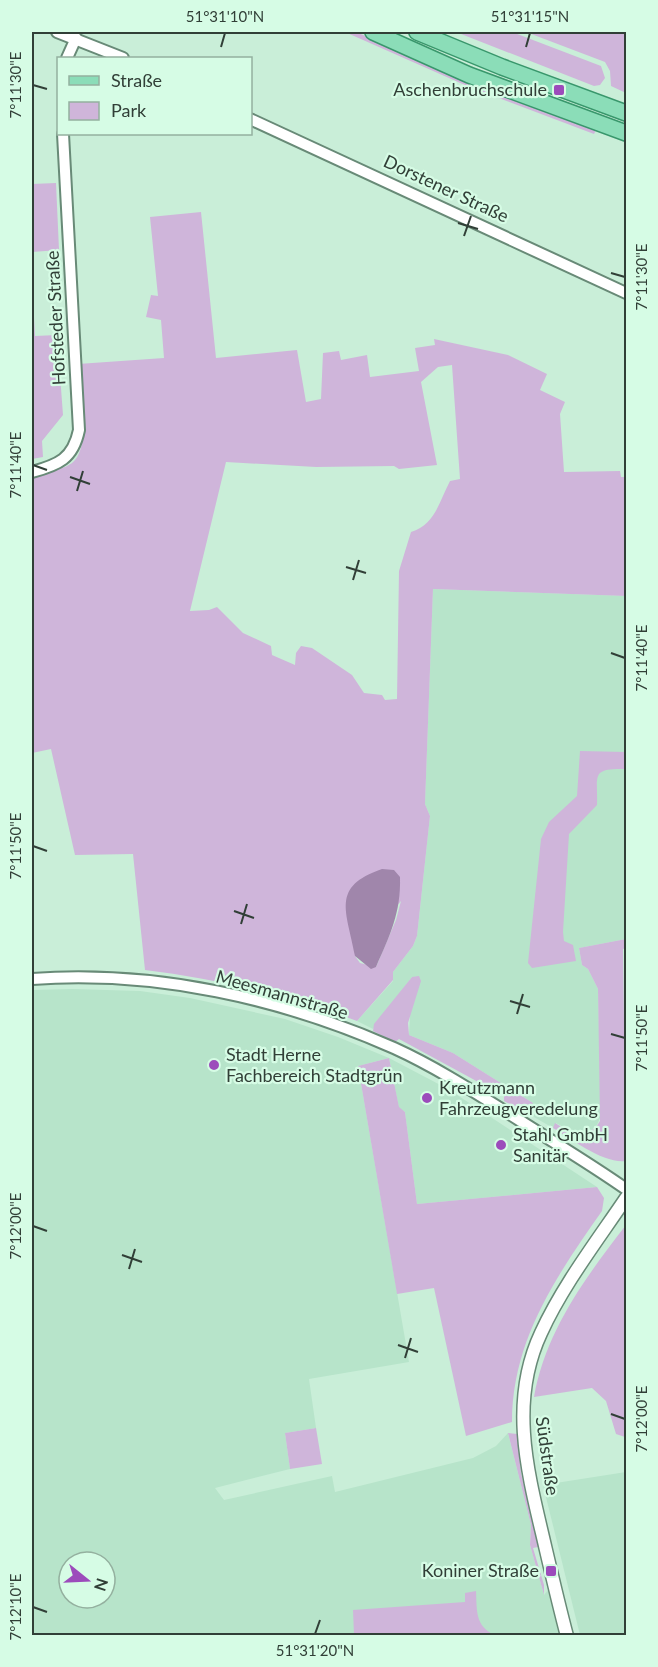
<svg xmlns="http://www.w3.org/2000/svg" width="658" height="1667" font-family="Lato,sans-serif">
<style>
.built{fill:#b7e4ca;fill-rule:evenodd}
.green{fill:#cfb5da;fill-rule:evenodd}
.water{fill:#a086ab}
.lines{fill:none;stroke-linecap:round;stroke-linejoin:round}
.minor-casing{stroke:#688a77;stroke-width:14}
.tertiary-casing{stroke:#688a77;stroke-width:15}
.primary-casing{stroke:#39976c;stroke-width:18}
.minor{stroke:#fff;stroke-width:10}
.tertiary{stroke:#fff;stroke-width:12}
.primary{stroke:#8bddb8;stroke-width:15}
.ticks{fill:none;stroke:#313f37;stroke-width:2}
.poi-dot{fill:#9c4bbb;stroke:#d6fce5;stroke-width:2}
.labels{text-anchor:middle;stroke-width:4.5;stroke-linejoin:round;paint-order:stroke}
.poi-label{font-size:18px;fill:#313f37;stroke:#d6fce5;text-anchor:start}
.street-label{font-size:18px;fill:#313f37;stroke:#d6fce5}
.neatline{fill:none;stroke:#313f37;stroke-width:2}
.ticks-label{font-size:15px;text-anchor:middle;fill:#313f37}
</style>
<rect width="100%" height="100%" fill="#c9eed8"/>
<g class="built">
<path d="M 433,589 L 626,596 L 626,939 L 579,948 L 582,965 L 588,969 L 598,989 L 601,1116 L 596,1127 L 587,1133 L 576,1134 L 556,1123 L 553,1128 L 527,1113 L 533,1103 L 453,1053 L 409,1035 L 412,977 L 373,1029 L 357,1021 L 393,981 L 393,972 L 413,946 L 417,936 L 430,816 L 425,804 Z"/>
<path d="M 73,989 L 140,991 L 190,998 L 285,1019 L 338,1037 L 389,1058 L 448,1089 L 597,1187 L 417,1204 L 405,1112 L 399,1108 L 389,1058 L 358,1066 L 409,1362 L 309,1379 L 316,1428 L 285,1433 L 290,1469 L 215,1488 L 224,1500 L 332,1476 L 335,1492 L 473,1458 L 496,1446 L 508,1433 L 531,1525 L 530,1545 L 544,1595 L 548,1590 L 559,1635 L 32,1635 L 32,990 ZM 69,1562 L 105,1562 L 105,1598 L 69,1598 Z"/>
<path d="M 626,1472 L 626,1635 L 580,1635 L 543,1485 Z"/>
</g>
<g class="green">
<path d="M 345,32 L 356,32 L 514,100 L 596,130 L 594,134 L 467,86 Z"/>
<path d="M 456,32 L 512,32 L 601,66 L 605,78 L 600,85 L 594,86 Z"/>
<path d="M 526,32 L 626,32 L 626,93 L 611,86 L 610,71 L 605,62 Z"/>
<path d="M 56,183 L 59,250 L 32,252 L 32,184 Z"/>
<path d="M 201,212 L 216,358 L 297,350 L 306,402 L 321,399 L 323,353 L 339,351 L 341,360 L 367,355 L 370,377 L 419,371 L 415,348 L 435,345 L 434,339 L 508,355 L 547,374 L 540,390 L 565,402 L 560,414 L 564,472 L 620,471 L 621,477 L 626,477 L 626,596 L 433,589 L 425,804 L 430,816 L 417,936 L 413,946 L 393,972 L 393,980 L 357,1021 C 289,995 217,979 145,970 L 133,854 L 75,855 L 51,749 L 32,753 L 32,475 C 44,472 67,470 75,460 C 91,441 80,387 78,364 L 164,358 L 161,320 L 146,317 L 151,295 L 158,296 L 150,217 ZM 452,365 L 460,479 L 450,481 C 439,502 435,525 411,532 L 399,571 L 397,699 L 385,700 L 382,695 L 364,693 L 352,675 L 312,648 L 301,646 L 296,653 L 295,665 L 272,655 L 271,646 L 243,633 L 217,607 L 209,610 L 190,611 L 226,462 L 316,467 L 394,466 L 399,469 L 437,465 L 421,382 L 438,367 ZM 401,901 L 396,920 L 376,967 L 360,963 L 355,956 Z"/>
<path d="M 32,280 L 35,336 L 57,335 L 63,415 L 42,441 L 43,457 L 32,459 Z"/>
<path d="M 580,751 L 626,752 L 626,769 C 590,768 598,775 597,805 L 569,834 L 563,932 L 564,941 L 573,945 L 576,961 L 532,968 L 528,963 L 541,839 L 549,822 L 577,796 Z"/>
<path d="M 626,939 L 626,948 L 623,949 L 626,1161 C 604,1164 571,1139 553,1128 L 555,1123 C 571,1133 588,1141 600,1121 L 598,989 L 588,969 L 582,965 L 579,948 Z"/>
<path d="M 419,976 L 421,981 L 408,1023 L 409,1035 L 453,1053 L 533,1103 L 527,1113 L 504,1101 L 504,1096 L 399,1039 L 395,1042 L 373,1031 L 374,1024 L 412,977 Z"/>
<path d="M 389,1058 L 399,1107 L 405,1112 L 417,1204 L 597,1187 L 604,1198 L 602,1211 C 557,1275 512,1340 512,1422 L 466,1436 L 434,1288 L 397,1294 L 358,1066 Z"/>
<path d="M 626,1225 L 626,1437 L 625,1437 L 616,1434 L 606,1401 L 592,1388 L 534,1397 C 546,1330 586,1277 626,1225 Z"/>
<path d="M 316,1428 L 322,1464 L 290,1469 L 285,1433 Z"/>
<path d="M 508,1433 L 517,1434 L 521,1473 L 538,1547 L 533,1548 L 544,1585 L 544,1595 L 530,1545 L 531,1525 Z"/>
<path d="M 476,1591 C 477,1611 475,1625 494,1635 L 354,1635 L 353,1610 L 465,1602 L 465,1593 Z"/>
</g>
<path class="water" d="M 382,869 L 394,870 L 400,877 C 401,913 390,935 376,967 L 371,969 L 355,956 C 347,911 330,887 382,869 Z"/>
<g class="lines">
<g class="minor-casing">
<g id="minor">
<path d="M 57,32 L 123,58"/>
<path d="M 67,58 L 76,38"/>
<path d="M 250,119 L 626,293"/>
<path d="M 32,472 C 58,465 73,459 79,430 L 63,134"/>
<path d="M 32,979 C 155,970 281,998 394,1048 C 438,1068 479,1095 519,1120 C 555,1143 592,1165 626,1189"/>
</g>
</g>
<g class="tertiary-casing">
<path id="tertiary" d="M 567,1636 C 558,1602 550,1567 542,1533 C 526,1466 510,1399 541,1333 C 563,1285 597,1241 626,1198"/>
</g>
<g class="primary-casing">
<g id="primary">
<path d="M 373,32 L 469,75 L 626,133"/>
<path d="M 417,32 L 502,67 L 626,113"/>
</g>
</g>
<use href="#minor" class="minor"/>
<use href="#tertiary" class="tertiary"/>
<use href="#primary" class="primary"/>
</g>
<path class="ticks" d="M 221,47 L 225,33M 526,47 L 530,33M 33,85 L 47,89M 458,223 L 478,229M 464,236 L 471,216M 611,273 L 625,277M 33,465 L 47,470M 70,477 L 90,484M 77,491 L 83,471M 346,567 L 366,573M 353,580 L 359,560M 611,653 L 625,658M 33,846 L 47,851M 234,911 L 254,918M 241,924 L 247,904M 510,1001 L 530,1007M 517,1014 L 523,994M 611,1034 L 625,1038M 33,1226 L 47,1231M 122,1255 L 142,1262M 129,1269 L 135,1249M 398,1345 L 418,1352M 405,1358 L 411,1338M 611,1414 L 625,1419M 33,1607 L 47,1612M 315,1634 L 320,1620"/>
<g class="poi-dot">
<rect x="553" y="84" width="12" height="12" rx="3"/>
<circle cx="214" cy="1065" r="6"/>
<circle cx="427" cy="1098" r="6"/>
<circle cx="501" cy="1145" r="6"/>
<rect x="545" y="1565" width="12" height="12" rx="3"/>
</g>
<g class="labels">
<g class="poi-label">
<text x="547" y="96" text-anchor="end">Aschenbruchschule</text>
<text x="226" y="1061">Stadt Herne<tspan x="226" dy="21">Fachbereich Stadtgrün</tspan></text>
<text x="439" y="1094">Kreutzmann<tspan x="439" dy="21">Fahrzeugveredelung</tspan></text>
<text x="513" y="1141">Stahl GmbH<tspan x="513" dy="21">Sanitär</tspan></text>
<text x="539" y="1577" text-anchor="end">Koniner Straße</text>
</g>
<g class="street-label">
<text transform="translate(446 189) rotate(25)" y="6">Dorstener Straße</text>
<text transform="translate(56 318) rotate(-93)" y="6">Hofsteder Straße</text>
<text transform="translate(282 995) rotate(16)" y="6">Meesmannstraße</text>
<text transform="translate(547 1456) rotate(82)" y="6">Südstraße</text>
</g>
</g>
<rect width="658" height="1667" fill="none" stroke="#d6fce5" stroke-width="66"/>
<rect x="57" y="57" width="195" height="78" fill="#d6fce5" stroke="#94b09f" stroke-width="1.5"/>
<rect x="69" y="76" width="30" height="9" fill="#8bddb8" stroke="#94b09f" stroke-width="1.5"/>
<text x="111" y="87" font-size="18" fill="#313f37">Straße</text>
<rect x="69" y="102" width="30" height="18" fill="#cfb5da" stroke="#94b09f" stroke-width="1.5"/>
<text x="111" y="117" font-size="18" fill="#313f37">Park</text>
<g transform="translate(87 1580) rotate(108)"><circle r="28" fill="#d6fce5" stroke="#94b09f" stroke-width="1.5"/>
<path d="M0-4.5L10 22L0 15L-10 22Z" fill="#9c4bbb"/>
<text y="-9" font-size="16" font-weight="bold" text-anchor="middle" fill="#313f37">N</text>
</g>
<rect x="33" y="33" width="592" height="1601" class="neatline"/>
<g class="ticks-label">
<text x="225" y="22">51°31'10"N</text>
<text x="530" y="22">51°31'15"N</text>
<text transform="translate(16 85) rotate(-90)" y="5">7°11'30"E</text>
<text transform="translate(642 277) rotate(-90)" y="5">7°11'30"E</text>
<text transform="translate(16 465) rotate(-90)" y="5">7°11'40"E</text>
<text transform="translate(642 658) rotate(-90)" y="5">7°11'40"E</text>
<text transform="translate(16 846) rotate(-90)" y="5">7°11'50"E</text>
<text transform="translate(642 1038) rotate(-90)" y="5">7°11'50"E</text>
<text transform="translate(16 1226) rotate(-90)" y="5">7°12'00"E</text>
<text transform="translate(642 1419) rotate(-90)" y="5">7°12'00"E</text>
<text transform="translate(16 1607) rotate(-90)" y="5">7°12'10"E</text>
<text x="315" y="1656">51°31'20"N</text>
</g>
</svg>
